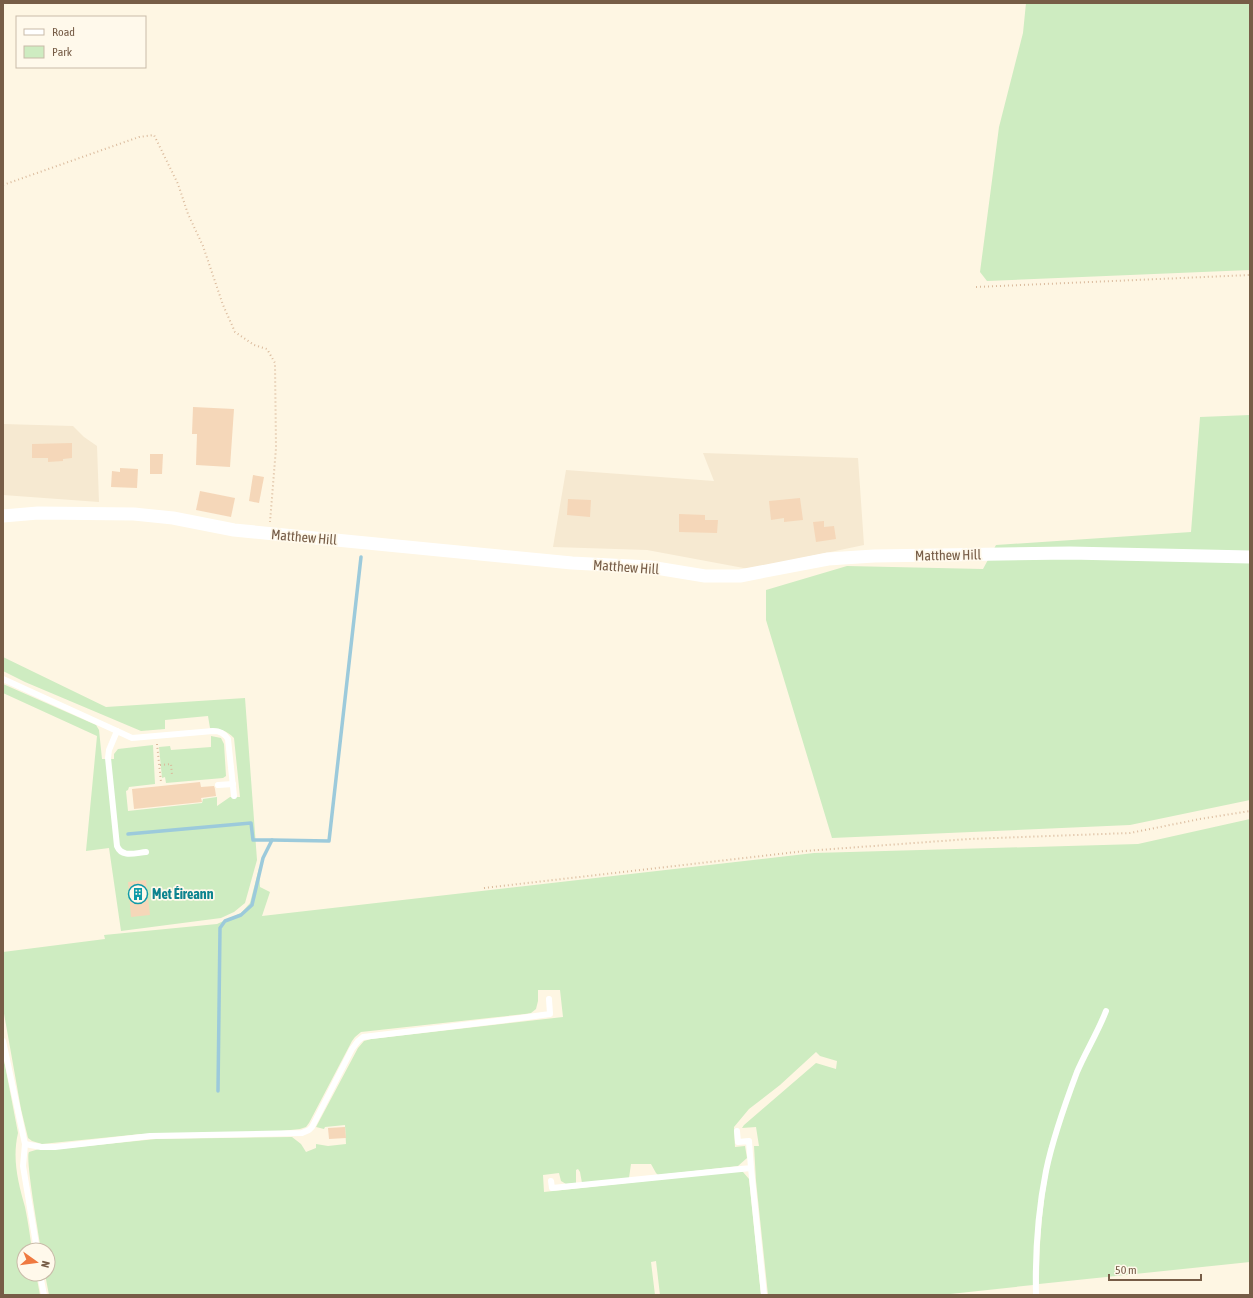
<svg xmlns="http://www.w3.org/2000/svg" width="1253" height="1298" font-family="'Asap Condensed',sans-serif">
<style>
.residential{fill:#f6e9d1}
.green{fill:#ceecc1}
.lines{fill:none;stroke-linecap:round;stroke-linejoin:round}
.stream{stroke:#9ccadb;stroke-width:3.5}
.building{fill:#f5d7b9}
.path{stroke:#daba9c;stroke-width:2;stroke-dasharray:1 3;stroke-linecap:butt}
.service{stroke:#fff;stroke-width:6}
.minor{stroke:#fff;stroke-width:13}
.labels{text-anchor:middle;stroke-width:3.5;stroke-linejoin:round;paint-order:stroke}
.street-label{font-size:14px;fill:#775d47;stroke:#fff9eb}
.culture-label{font-size:14px;font-weight:bold;fill:#0d838f;stroke:#fff9eb;text-anchor:start}
</style>
<rect width="100%" height="100%" fill="#fef6e3"/>
<g class="residential">
<path d="M 3,424 L 73,426 L 84,437 L 97,446 L 99,502 L 3,495 Z"/>
<path d="M 703,453 L 858,458 L 864,545 L 749,569 L 647,550 L 553,547 L 566,470 L 714,481 Z"/>
</g>
<g class="green">
<path d="M 1026,3 L 1250,3 L 1250,270 L 987,281 L 980,272 L 999,127 L 1023,33 Z"/>
<path d="M 1250,415 L 1250,800 L 1130,825 L 832,838 L 766,620 L 766,590 L 847,566 L 983,569 L 996,545 L 1191,532 L 1200,417 Z"/>
<path d="M 3,657 L 106,707 L 245,698 L 257,860 L 245,903 L 234,912 L 221,918 L 121,931 L 109,848 L 86,851 L 97,736 L 3,693 L 3,684 L 96,725 L 99,730 L 102,759 L 114,759 L 114,754 L 118,749 L 153,745 L 155,784 L 129,787 L 128,790 L 126,791 L 128,811 L 202,803 L 203,799 L 217,797 L 217,806 L 230,797 L 240,797 L 234,738 C 226,730 220,729 210,728 L 208,716 L 165,720 L 165,729 L 141,731 L 25,682 L 3,671 Z"/>
<path d="M 211,736 L 221,738 L 224,744 L 226,776 L 223,778 L 166,783 L 165,777 L 162,778 L 159,747 L 170,746 L 171,750 L 211,747 Z"/>
<path d="M 1250,819 L 1250,1262 L 1039,1284 C 1039,1238 1043,1193 1053,1149 C 1064,1106 1083,1064 1099,1023 L 1049,1147 L 1033,1285 L 941,1295 L 768,1295 L 756,1181 L 754,1146 L 759,1146 L 756,1127 L 742,1128 L 744,1125 L 816,1063 L 836,1069 L 837,1061 L 820,1056 L 816,1052 L 780,1085 L 749,1109 L 734,1127 L 735,1147 L 745,1146 L 747,1158 L 738,1166 L 658,1175 L 656,1173 L 651,1164 L 631,1164 L 629,1178 L 582,1183 L 580,1172 L 578,1169 L 576,1170 L 576,1183 L 566,1184 L 561,1181 L 559,1173 L 543,1175 L 544,1192 L 737,1171 L 743,1172 L 749,1179 L 761,1295 L 660,1295 L 656,1261 L 651,1262 L 655,1295 L 49,1295 L 45,1274 L 48,1274 L 48,1250 L 41,1250 C 39,1236 25,1158 29,1152 L 39,1149 L 58,1149 L 156,1139 L 292,1137 L 301,1144 L 306,1152 L 316,1148 L 316,1144 L 328,1146 L 346,1144 L 345,1125 L 325,1127 L 324,1129 L 316,1127 L 358,1048 L 364,1041 L 371,1039 L 563,1017 L 560,990 L 538,990 L 538,1001 L 536,1009 L 531,1013 L 525,1014 L 361,1032 L 355,1037 L 352,1041 L 309,1123 L 306,1127 L 300,1129 L 272,1132 L 141,1134 L 42,1144 L 32,1141 L 28,1138 L 21,1109 L 3,1008 L 3,952 L 105,939 L 104,935 L 217,924 L 241,913 L 250,903 L 259,868 L 260,887 L 270,892 L 262,916 L 814,853 L 1138,844 Z"/>
<path d="M 3,1055 L 18,1133 C 12,1159 18,1182 25,1207 C 28,1221 30,1236 32,1250 L 24,1250 L 24,1274 L 36,1274 L 40,1295 L 3,1295 Z"/>
</g>
<g class="lines">
<g class="stream">
<path d="M 128,834 L 251,823 L 253,840 L 272,840 L 263,858 L 252,905 L 241,915 L 225,921 L 220,928 L 218,1091"/>
<path d="M 272,840 L 329,841 L 361,557"/>
</g>
</g>
<g class="building">
<path d="M 193,407 L 234,409 L 230,467 L 196,465 L 197,434 L 192,434 Z"/>
<path d="M 72,443 L 72,458 L 63,459 L 63,461 L 48,462 L 48,458 L 32,458 L 32,444 Z"/>
<path d="M 150,454 L 163,454 L 162,474 L 150,474 Z"/>
<path d="M 120,468 L 138,469 L 137,488 L 111,487 L 112,471 L 120,472 Z"/>
<path d="M 253,475 L 264,477 L 259,503 L 249,501 Z"/>
<path d="M 200,491 L 235,498 L 231,517 L 196,510 Z"/>
<path d="M 800,498 L 803,520 L 784,522 L 784,518 L 771,520 L 769,501 Z"/>
<path d="M 568,499 L 591,500 L 590,517 L 567,515 Z"/>
<path d="M 679,514 L 705,515 L 705,520 L 718,520 L 717,533 L 679,532 Z"/>
<path d="M 824,521 L 824,527 L 834,526 L 836,539 L 816,542 L 813,522 Z"/>
<path d="M 200,782 L 201,787 L 214,786 L 215,789 L 216,796 L 201,798 L 202,802 L 134,809 L 132,789 Z"/>
<path d="M 146,880 L 150,915 L 131,917 L 128,882 Z"/>
<path d="M 345,1127 L 346,1138 L 329,1139 L 328,1128 Z"/>
</g>
<g class="lines">
<g class="path">
<path d="M 3,185 L 139,137 L 154,135 L 178,184 L 188,214 L 203,246 L 223,305 L 235,332 L 254,345 L 267,349 L 275,363 L 276,448 L 270,522"/>
<path d="M 976,287 L 1250,275"/>
<path d="M 157,744 L 161,782"/>
<path d="M 160,765 L 171,764 L 172,775"/>
<path d="M 484,888 L 805,851 L 969,839 L 1130,833 L 1200,819 L 1250,811"/>
</g>
<g class="service">
<path d="M 3,679 L 117,731"/>
<path d="M 218,785 L 233,784"/>
<path d="M 146,852 C 135,853 122,858 117,846 L 108,758 L 109,750 L 117,731 L 132,738 L 213,731 C 220,731 224,733 228,739 L 234,796"/>
<path d="M 3,1041 L 25,1144 L 23,1166 L 37,1250"/>
<path d="M 25,1144 L 41,1147 L 55,1147 L 150,1136 L 302,1133 L 309,1130 L 312,1127 L 352,1049 L 358,1041 L 363,1037 L 513,1019 L 550,1014 L 549,999"/>
<path d="M 751,1168 L 764,1295"/>
<path d="M 551,1181 L 552,1188 L 751,1168 L 749,1141 L 738,1142 L 737,1131"/>
<path d="M 40,1274 L 44,1295"/>
<path d="M 1036,1295 C 1035,1253 1038,1211 1046,1171 C 1053,1137 1065,1104 1077,1072 C 1086,1051 1098,1032 1106,1011"/>
</g>
<path class="minor" d="M 3,516 L 38,513 L 134,514 L 173,518 L 234,530 L 572,563 L 650,567 L 705,576 L 740,576 L 828,559 L 874,556 L 1070,553 L 1250,557"/>
</g>
<defs>
<g id="building-ring" transform="scale(1)"><circle r="9.5" fill="#fff9eb" stroke="#0f9aa8" stroke-width="1.5"/><path d="M-4-6H4V6H1V3H-1V6H-4ZM-2.5-4.3h1.7v1.8h-1.7ZM.8-4.3h1.7v1.8H.8ZM-2.5-1h1.7V.8h-1.7ZM.8-1h1.7V.8H.8Z" fill="#0f9aa8"/></g>
</defs>
<g fill-rule="evenodd">
<use href="#building-ring" x="138" y="894"/>
</g>
<g class="labels">
<g class="street-label">
<text transform="translate(304 537) rotate(5)" y="5">Matthew Hill</text>
<text transform="translate(948 555) rotate(-1)" y="5">Matthew Hill</text>
<text transform="translate(626 567) rotate(4)" y="5">Matthew Hill</text>
</g>
<g class="culture-label">
<text x="152" y="899">Met Éireann</text>
</g>
</g>
<rect width="1253" height="1298" fill="none" stroke="#775d47" stroke-width="8"/>
<rect x="16" y="16" width="130" height="52" fill="#fff9eb" stroke="#c9bba9"/>
<rect x="24" y="29" width="20" height="6" fill="#ffffff" stroke="#c9bba9"/>
<text x="52" y="36" font-size="12" fill="#775d47">Road</text>
<rect x="24" y="46" width="20" height="12" fill="#ceecc1" stroke="#c9bba9"/>
<text x="52" y="56" font-size="12" fill="#775d47">Park</text>
<g transform="translate(36 1262) rotate(104)"><circle r="19" fill="#fff9eb" stroke="#c9bba9"/>
<path d="M0-3L7 15L0 10L-7 15Z" fill="#ef7a41"/>
<text y="-6" font-size="11" font-weight="bold" text-anchor="middle" fill="#775d47">N</text>
</g>
<path d="M1109 1274v6h92v-6" fill="none" stroke="#775d47" stroke-width="2"/>
<text x="1115" y="1274" font-size="12" fill="#775d47" stroke="#fff9eb" stroke-width="3" paint-order="stroke">50 m</text>
</svg>
